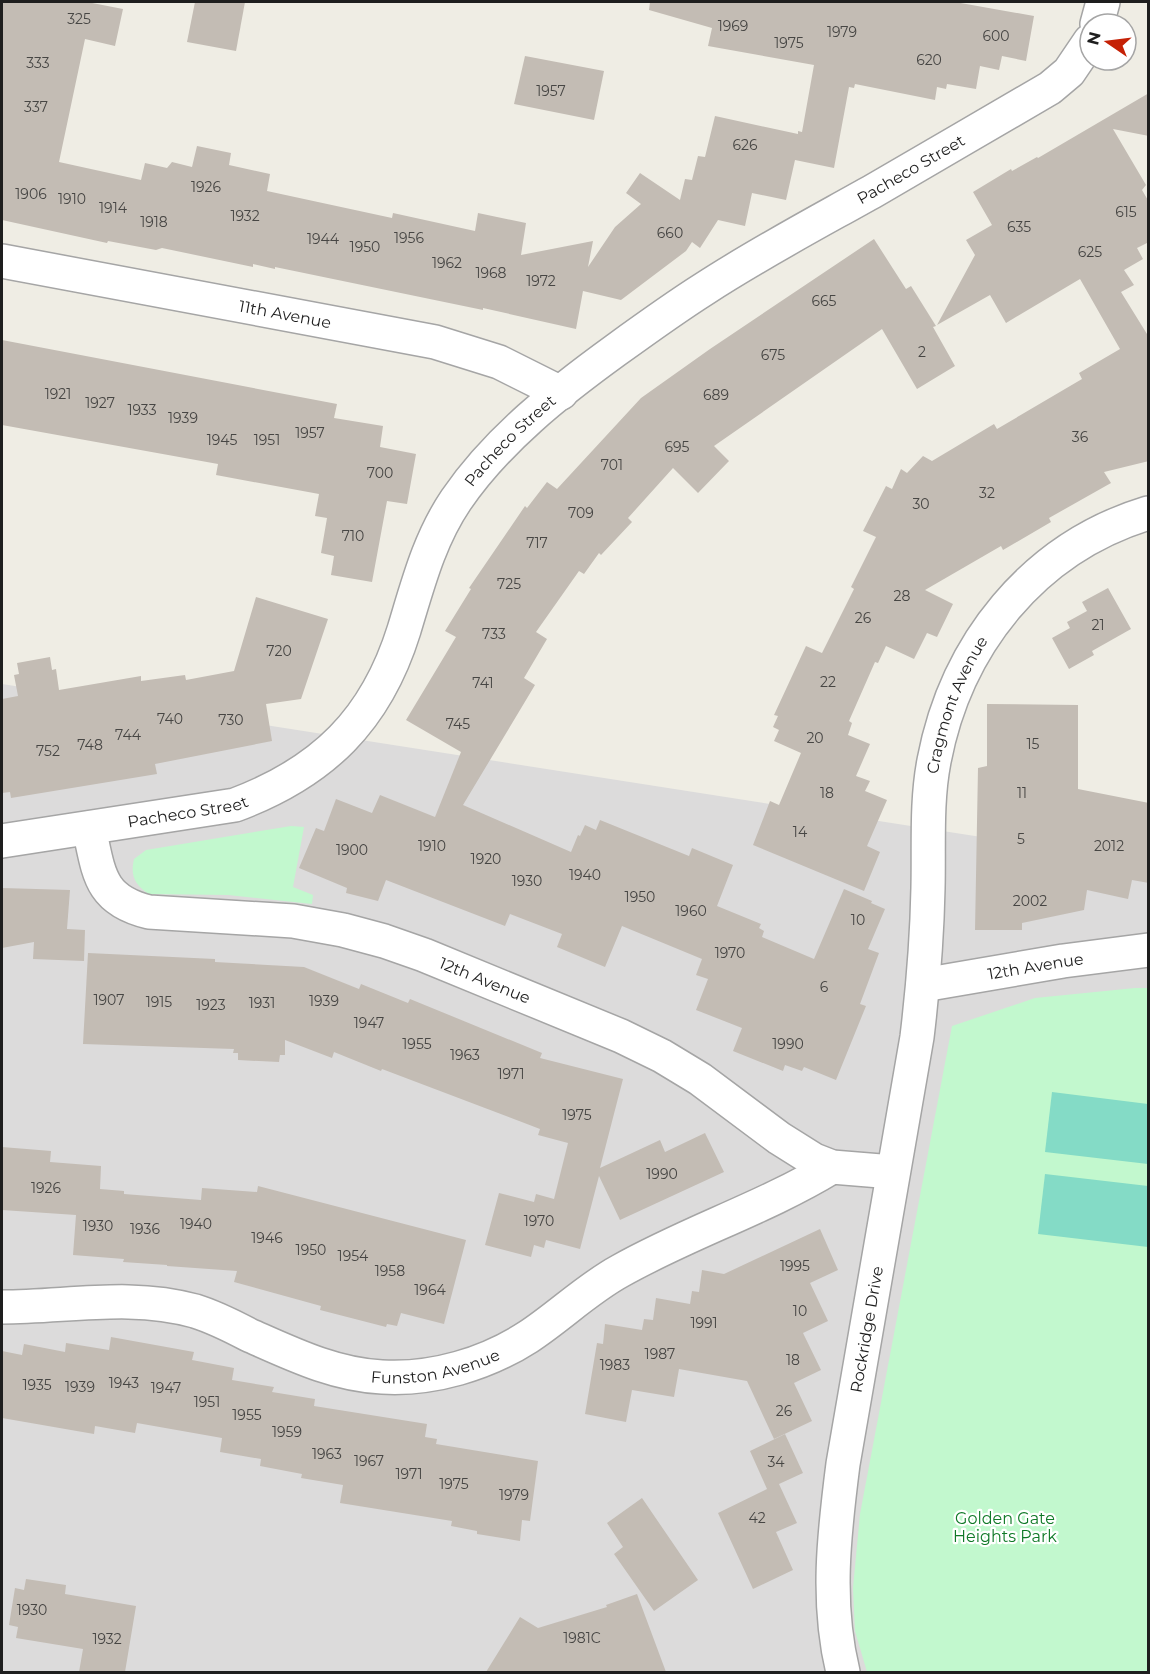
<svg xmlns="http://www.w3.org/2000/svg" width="1150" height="1674" font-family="Montserrat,sans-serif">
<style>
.residential{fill:#dcdbdb}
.park{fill:#c2f8ce}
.pitch{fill:#84dbc6}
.building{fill:#c3bcb4}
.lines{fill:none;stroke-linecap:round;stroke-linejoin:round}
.minor-casing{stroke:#a5a5a5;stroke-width:36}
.minor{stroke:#fff;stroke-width:33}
.labels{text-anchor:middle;stroke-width:4.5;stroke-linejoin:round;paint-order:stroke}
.number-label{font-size:14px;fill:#474644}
.street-label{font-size:16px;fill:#1e1e1e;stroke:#fff}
.park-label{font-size:16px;fill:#0f7927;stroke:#fff}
</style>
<rect width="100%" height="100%" fill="#efede4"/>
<path class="residential" d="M 2,684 L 1148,863 L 1148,1672 L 2,1672 Z"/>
<g class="park">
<path d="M 291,826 L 304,827 L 293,887 L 313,895 L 312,904 L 228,895 L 149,894 C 135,885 130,876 134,859 L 146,850 Z"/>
<path d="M 1135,988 L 1148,988 L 1148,1672 L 867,1672 L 855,1631 L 853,1588 L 860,1514 L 952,1026 L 1035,998 Z"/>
</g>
<g class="pitch">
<path d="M 1052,1092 L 1148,1104 L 1148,1164 L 1045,1152 Z"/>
<path d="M 1045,1174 L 1148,1186 L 1148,1247 L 1038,1234 Z"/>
</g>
<g class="building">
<path d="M 2,2 L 87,2 L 123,9 L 115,46 L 85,39 L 59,162 L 141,180 L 145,163 L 167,168 L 172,162 L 192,167 L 197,146 L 231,153 L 229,165 L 270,174 L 267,191 L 392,218 L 393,213 L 475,231 L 478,213 L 526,223 L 521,255 L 593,241 L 588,267 L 615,227 L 641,204 L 626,193 L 640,173 L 680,200 L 685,179 L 692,180 L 698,156 L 705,157 L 715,116 L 798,134 L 798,131 L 802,132 L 814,65 L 708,46 L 712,28 L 649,10 L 650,2 L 955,2 L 1034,16 L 1026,61 L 1002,56 L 999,70 L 980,66 L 976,89 L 947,84 L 946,89 L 937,87 L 935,100 L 855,84 L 854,88 L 849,87 L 834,168 L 795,160 L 786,200 L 752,193 L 745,226 L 718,220 L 700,248 L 692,242 L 686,251 L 621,300 L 583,291 L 576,329 L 483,308 L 483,310 L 275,267 L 275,269 L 253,264 L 253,267 L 162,248 L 156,250 L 108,241 L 107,243 L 2,220 Z"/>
<path d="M 195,2 L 245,2 L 236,51 L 187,42 Z"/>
<path d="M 525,56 L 604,71 L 594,120 L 514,104 Z"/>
<path d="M 1149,93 L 1149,136 L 1113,129 L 1146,185 L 1142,190 L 1149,202 L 1149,242 L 1137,248 L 1143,259 L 1124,270 L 1134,285 L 1121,292 L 1147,334 L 1149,333 L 1149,461 L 1104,472 L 1111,483 L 1049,518 L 1051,522 L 1003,550 L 1001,546 L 925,590 L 953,604 L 937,637 L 927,633 L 914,659 L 886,646 L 878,663 L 875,662 L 849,721 L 852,723 L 848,735 L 870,744 L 856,776 L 870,781 L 865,791 L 887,800 L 867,846 L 880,852 L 864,891 L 753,845 L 770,801 L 779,805 L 801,753 L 774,741 L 779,730 L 773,727 L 778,716 L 774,715 L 806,646 L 822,653 L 854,589 L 851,587 L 876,537 L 863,531 L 886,486 L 892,489 L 901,469 L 907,473 L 923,456 L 932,461 L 994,424 L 997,429 L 1082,379 L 1079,373 L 1120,349 L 1080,279 L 1006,323 L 990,295 L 937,325 L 975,255 L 966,240 L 992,225 L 973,192 L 1011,169 L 1012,171 L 1037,157 L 1038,158 Z"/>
<path d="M 874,239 L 906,289 L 911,286 L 936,326 L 933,327 L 955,366 L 917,389 L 882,329 L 714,446 L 729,461 L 698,493 L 673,468 L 628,518 L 632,522 L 601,555 L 599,553 L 584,574 L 579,571 L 536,632 L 547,639 L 524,678 L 535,685 L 463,805 L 571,852 L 578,835 L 580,836 L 585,825 L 596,830 L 600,820 L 689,856 L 692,848 L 733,865 L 717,906 L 761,924 L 759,928 L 764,931 L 762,937 L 814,959 L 844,889 L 872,901 L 871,903 L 885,909 L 868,949 L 879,953 L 860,1004 L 866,1006 L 836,1080 L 804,1067 L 802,1071 L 785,1065 L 783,1071 L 733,1051 L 742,1028 L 696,1010 L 708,979 L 696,975 L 702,959 L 622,926 L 605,967 L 557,947 L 562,934 L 510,914 L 505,926 L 386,880 L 378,901 L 346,893 L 347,888 L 299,868 L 316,828 L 324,831 L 336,799 L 372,813 L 380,795 L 435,817 L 461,752 L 406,720 L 456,637 L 445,631 L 471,589 L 469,588 L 525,506 L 527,508 L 547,482 L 557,489 L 641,398 L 710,349 Z"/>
<path d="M 2,340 L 337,404 L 334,418 L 383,426 L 380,447 L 416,454 L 407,504 L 387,501 L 372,582 L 331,575 L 334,556 L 321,553 L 327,518 L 315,516 L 319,494 L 216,475 L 218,464 L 2,425 Z"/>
<path d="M 1108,588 L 1131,629 L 1092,651 L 1094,655 L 1069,669 L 1052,638 L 1070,628 L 1067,622 L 1087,611 L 1082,602 Z"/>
<path d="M 256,597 L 328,619 L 301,699 L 266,704 L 272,741 L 155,764 L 157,774 L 11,798 L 10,792 L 2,793 L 2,699 L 18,696 L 14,675 L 19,674 L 17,663 L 50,657 L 52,670 L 56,669 L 59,690 L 141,676 L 141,681 L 185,675 L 186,680 L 234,671 Z"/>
<path d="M 987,704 L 1078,705 L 1078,789 L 1149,803 L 1149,883 L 1132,880 L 1128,899 L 1087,890 L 1084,910 L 1022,923 L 1022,930 L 975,930 L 978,768 L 987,766 Z"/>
<path d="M 2,888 L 70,890 L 67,929 L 85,930 L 84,961 L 33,959 L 34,942 L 2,948 Z"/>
<path d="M 88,953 L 215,959 L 215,962 L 304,967 L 359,989 L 361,984 L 408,1003 L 410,999 L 542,1053 L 540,1058 L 623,1079 L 600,1168 L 660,1140 L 665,1152 L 705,1133 L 724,1172 L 620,1220 L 599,1176 L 580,1249 L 546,1240 L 544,1248 L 534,1245 L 531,1257 L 485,1245 L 499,1193 L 534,1202 L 536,1194 L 554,1199 L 568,1143 L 538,1135 L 540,1129 L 382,1069 L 381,1071 L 334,1052 L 332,1058 L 285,1040 L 285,1055 L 280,1055 L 279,1062 L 238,1060 L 238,1053 L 233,1053 L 234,1049 L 83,1044 Z"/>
<path d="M 2,1147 L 51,1151 L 50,1162 L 101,1166 L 100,1189 L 124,1191 L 124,1194 L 201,1200 L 202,1188 L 257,1192 L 258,1186 L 466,1240 L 444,1324 L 401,1313 L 397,1326 L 387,1324 L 386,1327 L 320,1310 L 321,1306 L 234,1282 L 237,1271 L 167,1266 L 167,1265 L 123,1262 L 124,1259 L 73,1255 L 76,1215 L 2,1210 Z"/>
<path d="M 820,1229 L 838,1270 L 810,1283 L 828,1321 L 803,1333 L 821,1370 L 794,1383 L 812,1421 L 774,1439 L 747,1381 L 679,1369 L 674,1397 L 632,1390 L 626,1422 L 585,1414 L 597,1343 L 603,1344 L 605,1324 L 642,1330 L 644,1319 L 653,1320 L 656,1298 L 690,1304 L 692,1291 L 699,1292 L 702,1270 L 724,1274 Z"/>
<path d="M 111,1337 L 194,1352 L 192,1360 L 234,1368 L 232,1380 L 274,1387 L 272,1392 L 315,1399 L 314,1406 L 427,1424 L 425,1437 L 437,1439 L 436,1444 L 538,1461 L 530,1521 L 522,1520 L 520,1541 L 477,1534 L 477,1531 L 451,1526 L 452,1521 L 340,1503 L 343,1485 L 301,1478 L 302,1474 L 260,1466 L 261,1459 L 220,1452 L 222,1438 L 137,1423 L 135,1433 L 95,1426 L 94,1434 L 2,1418 L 2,1351 L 22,1355 L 24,1344 L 65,1352 L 66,1343 L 109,1350 Z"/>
<path d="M 785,1434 L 803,1473 L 779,1484 L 797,1523 L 776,1532 L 793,1570 L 753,1589 L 718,1513 L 767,1489 L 750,1451 Z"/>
<path d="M 642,1498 L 698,1580 L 654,1611 L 614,1554 L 623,1547 L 607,1523 Z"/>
<path d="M 26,1579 L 66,1585 L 65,1594 L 136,1606 L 125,1672 L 79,1672 L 83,1649 L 16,1638 L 18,1627 L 9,1625 L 15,1588 L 24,1590 Z"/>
<path d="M 637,1594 L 666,1672 L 486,1672 L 520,1617 L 538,1628 L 607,1607 L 606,1605 Z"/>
</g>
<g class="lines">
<g class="minor-casing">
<g id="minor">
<path d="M 1097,24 L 1103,2"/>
<path id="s1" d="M 2,261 L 435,342 L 499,362 L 561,393"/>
<path id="s2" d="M 89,828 C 99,873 99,900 149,912 L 293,921 L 343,930 L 384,941 L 424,955 L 621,1036 L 662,1056 L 700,1079 L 779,1138 L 814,1160 L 832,1167 L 893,1172"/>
<path id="s3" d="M 2,841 L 235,805 C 323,772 376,720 404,630 C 418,584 429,540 456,500 C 497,440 558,392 616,350 C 645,329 674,308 704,289 C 759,253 818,222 875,190 C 933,156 992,122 1050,88 L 1069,72 L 1090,41"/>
<path id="s4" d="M 923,985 L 1063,961 L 1148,950"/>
<path id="s5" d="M 2,1307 C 67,1307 131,1293 195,1311 C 214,1317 232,1326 249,1335 C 292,1354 335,1375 382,1377 C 433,1380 486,1364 528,1337 C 560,1316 587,1289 620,1271 C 689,1232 765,1208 832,1167"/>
<path id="s6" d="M 843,1672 C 826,1603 834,1534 843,1464 L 917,1037 C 923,987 927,938 928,888 C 929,846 926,802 934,761 C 956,645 1033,548 1148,513"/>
</g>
</g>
<use href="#minor" class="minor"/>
</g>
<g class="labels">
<g class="number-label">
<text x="79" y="24">325</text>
<text x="733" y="31">1969</text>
<text x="842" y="37">1979</text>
<text x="996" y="41">600</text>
<text x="789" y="48">1975</text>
<text x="929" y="65">620</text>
<text x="38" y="68">333</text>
<text x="551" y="96">1957</text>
<text x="36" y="112">337</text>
<text x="745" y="150">626</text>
<text x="206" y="192">1926</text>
<text x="31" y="199">1906</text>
<text x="72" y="204">1910</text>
<text x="113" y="213">1914</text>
<text x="1126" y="217">615</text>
<text x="245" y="221">1932</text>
<text x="154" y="227">1918</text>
<text x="1019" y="232">635</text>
<text x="670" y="238">660</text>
<text x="409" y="243">1956</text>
<text x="323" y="244">1944</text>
<text x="365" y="252">1950</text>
<text x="1090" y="257">625</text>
<text x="447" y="268">1962</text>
<text x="491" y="278">1968</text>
<text x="541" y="286">1972</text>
<text x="824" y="306">665</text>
<text x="922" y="357">2</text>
<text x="773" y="360">675</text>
<text x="58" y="399">1921</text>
<text x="716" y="400">689</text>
<text x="100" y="408">1927</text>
<text x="142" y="415">1933</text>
<text x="183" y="423">1939</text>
<text x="310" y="438">1957</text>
<text x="1080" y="442">36</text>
<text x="222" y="445">1945</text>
<text x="267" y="445">1951</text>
<text x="677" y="452">695</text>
<text x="612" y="470">701</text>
<text x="380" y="478">700</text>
<text x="987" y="498">32</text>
<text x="921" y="509">30</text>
<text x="581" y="518">709</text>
<text x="353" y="541">710</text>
<text x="537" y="548">717</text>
<text x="509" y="589">725</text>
<text x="902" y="601">28</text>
<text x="863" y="623">26</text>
<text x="1098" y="630">21</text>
<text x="494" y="639">733</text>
<text x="279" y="656">720</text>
<text x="828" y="687">22</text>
<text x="483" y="688">741</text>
<text x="170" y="724">740</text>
<text x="231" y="725">730</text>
<text x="458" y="729">745</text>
<text x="128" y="740">744</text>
<text x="815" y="743">20</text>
<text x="1033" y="749">15</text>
<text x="90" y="750">748</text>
<text x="48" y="756">752</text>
<text x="827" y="798">18</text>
<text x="1022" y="798">11</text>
<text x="800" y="837">14</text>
<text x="1021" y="844">5</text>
<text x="432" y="851">1910</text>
<text x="1109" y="851">2012</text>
<text x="352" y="855">1900</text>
<text x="486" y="864">1920</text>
<text x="585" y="880">1940</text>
<text x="527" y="886">1930</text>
<text x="640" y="902">1950</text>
<text x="1030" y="906">2002</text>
<text x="691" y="916">1960</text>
<text x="858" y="925">10</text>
<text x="730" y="958">1970</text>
<text x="824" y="992">6</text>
<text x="109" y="1005">1907</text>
<text x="324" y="1006">1939</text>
<text x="159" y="1007">1915</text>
<text x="262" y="1008">1931</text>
<text x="211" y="1010">1923</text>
<text x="369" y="1028">1947</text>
<text x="417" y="1049">1955</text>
<text x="788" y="1049">1990</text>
<text x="465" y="1060">1963</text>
<text x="511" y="1079">1971</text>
<text x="577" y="1120">1975</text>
<text x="662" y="1179">1990</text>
<text x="46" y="1193">1926</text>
<text x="539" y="1226">1970</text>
<text x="196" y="1229">1940</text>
<text x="98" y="1231">1930</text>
<text x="145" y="1234">1936</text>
<text x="267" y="1243">1946</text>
<text x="311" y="1255">1950</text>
<text x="353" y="1261">1954</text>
<text x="795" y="1271">1995</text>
<text x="390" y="1276">1958</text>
<text x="430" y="1295">1964</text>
<text x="800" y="1316">10</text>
<text x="704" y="1328">1991</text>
<text x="660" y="1359">1987</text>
<text x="793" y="1365">18</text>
<text x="615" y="1370">1983</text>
<text x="124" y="1388">1943</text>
<text x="37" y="1390">1935</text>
<text x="80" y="1392">1939</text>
<text x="166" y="1393">1947</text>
<text x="207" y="1407">1951</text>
<text x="784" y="1416">26</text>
<text x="247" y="1420">1955</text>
<text x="287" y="1437">1959</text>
<text x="327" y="1459">1963</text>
<text x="369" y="1466">1967</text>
<text x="776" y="1467">34</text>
<text x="409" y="1479">1971</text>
<text x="454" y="1489">1975</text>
<text x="514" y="1500">1979</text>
<text x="757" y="1523">42</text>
<text x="32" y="1615">1930</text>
<text x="582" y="1643">1981C</text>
<text x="107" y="1644">1932</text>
</g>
<g class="street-label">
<text dy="6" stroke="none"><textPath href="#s3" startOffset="1196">Pacheco Street</textPath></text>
<text dy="6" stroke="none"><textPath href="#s1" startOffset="288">11th Avenue</textPath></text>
<text dy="6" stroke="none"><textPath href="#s3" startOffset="710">Pacheco Street</textPath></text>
<text dy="6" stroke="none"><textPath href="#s6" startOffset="980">Cragmont Avenue</textPath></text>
<text dy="6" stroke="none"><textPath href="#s3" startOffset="188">Pacheco Street</textPath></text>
<text dy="6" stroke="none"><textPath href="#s4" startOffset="114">12th Avenue</textPath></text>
<text dy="6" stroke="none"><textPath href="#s2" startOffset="458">12th Avenue</textPath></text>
<text dy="6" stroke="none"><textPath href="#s6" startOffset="346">Rockridge Drive</textPath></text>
<text dy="6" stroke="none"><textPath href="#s5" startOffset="448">Funston Avenue</textPath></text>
</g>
<g class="park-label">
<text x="1005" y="1524">Golden Gate<tspan x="1005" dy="18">Heights Park</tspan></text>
</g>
</g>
<rect width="1150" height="1674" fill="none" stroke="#1e1e1e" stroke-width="6"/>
<g transform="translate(1108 42) rotate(284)"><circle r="28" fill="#ffffff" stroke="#a5a5a5" stroke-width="1.5"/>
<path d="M0-4.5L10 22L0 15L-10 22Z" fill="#c52106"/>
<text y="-9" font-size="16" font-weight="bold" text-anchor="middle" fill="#1e1e1e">N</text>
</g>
</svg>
